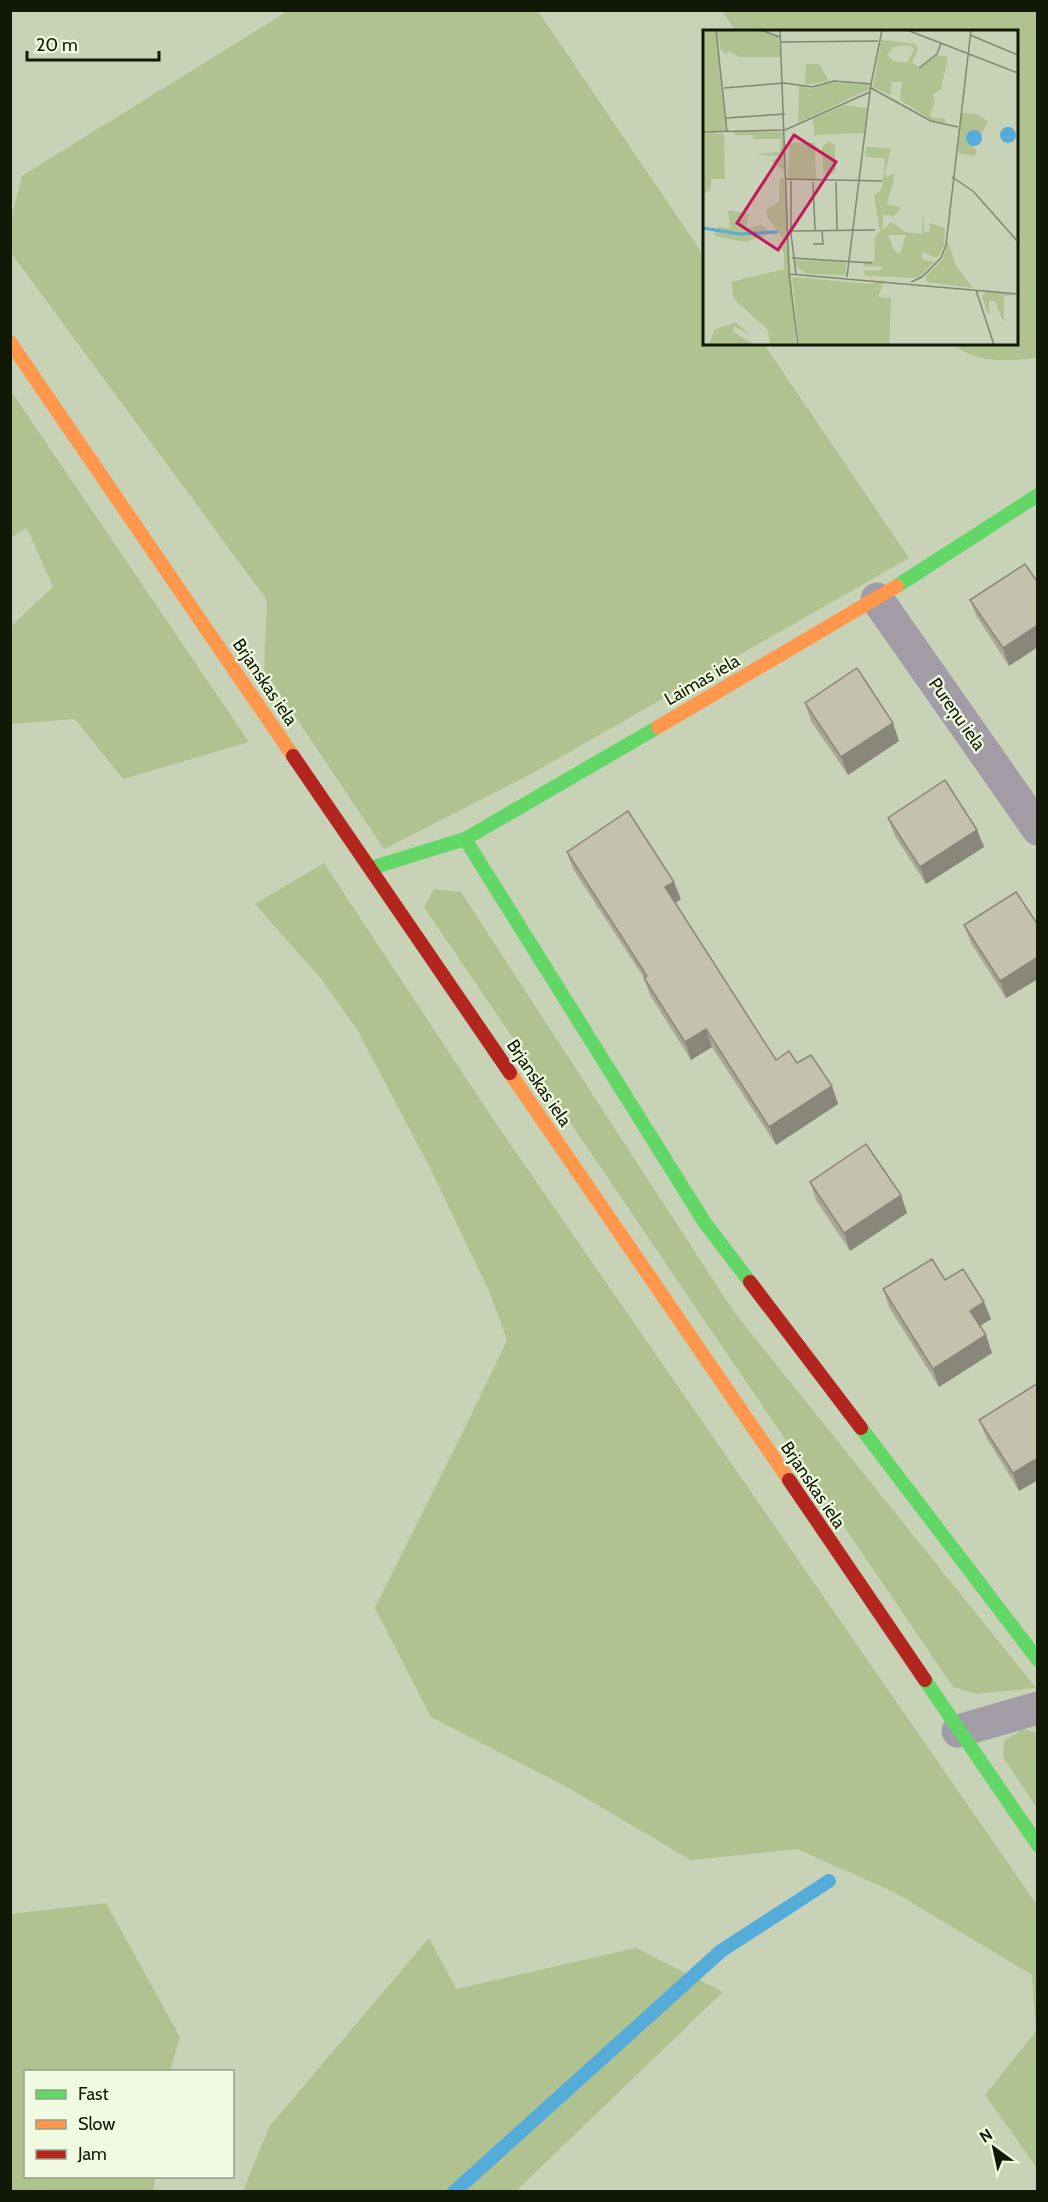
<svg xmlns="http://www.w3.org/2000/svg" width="1048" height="2202" font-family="Cabin,sans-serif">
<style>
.green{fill:#b1c291}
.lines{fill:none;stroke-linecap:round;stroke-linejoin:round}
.stream{stroke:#55acd9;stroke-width:14}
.street{stroke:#a19ca6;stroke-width:33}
.fast{stroke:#63d668;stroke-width:14}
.slow{stroke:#ff974d;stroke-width:14}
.jam{stroke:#b3261e;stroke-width:14}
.wall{fill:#a9a695}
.shaded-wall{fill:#898779}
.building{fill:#c4c1ad;stroke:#898779;stroke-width:1.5}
.labels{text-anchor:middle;stroke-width:4.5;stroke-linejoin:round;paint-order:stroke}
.street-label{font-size:18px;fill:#121806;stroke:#f0fae1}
.inset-river{fill:none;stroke:#55acd9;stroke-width:3}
.inset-road{fill:none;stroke:#7f8870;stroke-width:1.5}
.view{fill:#c2185b;fill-opacity:0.15;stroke:#c2185b;stroke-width:3}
.inset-edge{fill:none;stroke:#121806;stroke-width:3}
</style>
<rect width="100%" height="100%" fill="#c8d2b6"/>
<g class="green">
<path d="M 288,11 L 538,11 L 704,256 L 704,344 L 764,344 L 909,558 L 531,774 L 384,849 L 264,670 L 267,600 L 11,253 L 11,219 L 22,176 Z"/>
<path d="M 722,11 L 1037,11 L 1037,358 C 1009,361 976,364 953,344 L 1016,344 L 1016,32 L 736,31 Z"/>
<path d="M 11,391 L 249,742 L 123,779 L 75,719 L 11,724 L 11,626 L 53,587 L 27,528 L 11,538 Z"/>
<path d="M 324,863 L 493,1119 L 1037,1905 L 1037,2168 L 985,2095 L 1036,2031 L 1032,1975 L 894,1892 L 797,1849 L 691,1860 L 565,1786 L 431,1717 L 375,1608 L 465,1428 L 507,1340 L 489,1291 L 430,1168 L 358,1031 L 322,980 L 255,904 Z"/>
<path d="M 434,889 L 461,892 L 734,1312 L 1036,1688 L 976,1694 L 953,1687 L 424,907 Z"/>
<path d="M 1023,1729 L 1037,1733 L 1037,1808 L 1003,1757 L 1004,1741 Z"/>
<path d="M 106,1903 L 180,2037 L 170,2071 L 26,2072 L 26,2176 L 155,2177 L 154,2191 L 11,2191 L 11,1914 Z"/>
<path d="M 429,1938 L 456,1989 L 636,1948 L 723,1992 L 516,2191 L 243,2191 L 269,2127 Z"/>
</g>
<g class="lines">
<path class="stream" d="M 454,2192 L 721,1951 L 829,1881"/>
<g class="street">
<path d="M 877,599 L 1038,829"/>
<path d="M 958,1731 L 1038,1708"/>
</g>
<g class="fast">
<path d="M 897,586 L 1038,495"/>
<path d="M 465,839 L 705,1223 L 750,1282"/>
<path d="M 371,868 L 465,839 L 658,727"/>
<path d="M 861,1428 L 1038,1660"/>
<path d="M 925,1680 L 1038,1845"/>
</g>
<g class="slow">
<path d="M 10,342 L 293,756"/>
<path d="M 658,727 L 897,586"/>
<path d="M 510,1073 L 789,1480"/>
</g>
<g class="jam">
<path d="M 293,756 L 510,1073"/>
<path d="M 750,1282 L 861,1428"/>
<path d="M 789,1480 L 925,1680"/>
</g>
</g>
<g class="wall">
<path d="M 1025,564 L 1009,666 L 977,617 L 970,600 Z"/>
<path d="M 805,703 L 899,741 L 848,775 L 811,721 Z"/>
<path d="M 888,818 L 977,830 L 984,847 L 926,884 L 895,836 Z"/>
<path d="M 567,852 L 681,899 L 675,903 L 776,1060 L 797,1063 L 832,1086 L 838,1104 L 776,1145 L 712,1047 L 691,1060 L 650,995 L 644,978 L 573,869 Z"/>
<path d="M 964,925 L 1038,925 L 1038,979 L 1006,998 L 971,943 Z"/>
<path d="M 810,1182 L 901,1195 L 907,1213 L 850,1251 L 816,1200 Z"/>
<path d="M 945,1280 L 991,1319 L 980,1326 L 986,1335 L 992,1353 L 939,1387 L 889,1307 L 883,1289 Z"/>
<path d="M 1038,1383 L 1038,1480 L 1019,1491 L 986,1437 L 979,1420 Z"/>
</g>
<g class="shaded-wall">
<path d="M 1038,625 L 1038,647 L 1009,666 L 1003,648 Z"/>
<path d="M 893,723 L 899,741 L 848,775 L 841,757 Z"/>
<path d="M 977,830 L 984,847 L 926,884 L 920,867 Z"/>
<path d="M 674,882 L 681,899 L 672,905 L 665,887 Z"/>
<path d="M 1038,957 L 1038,979 L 1006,998 L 1000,981 Z"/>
<path d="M 706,1029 L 712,1047 L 691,1060 L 685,1042 Z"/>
<path d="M 832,1086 L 838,1104 L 776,1145 L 769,1127 Z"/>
<path d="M 901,1195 L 907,1213 L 850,1251 L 844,1233 Z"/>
<path d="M 984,1302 L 991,1319 L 977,1328 L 970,1311 Z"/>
<path d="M 986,1335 L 992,1353 L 939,1387 L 933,1369 Z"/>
<path d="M 1038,1458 L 1038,1480 L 1019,1491 L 1013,1473 Z"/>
</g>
<g class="building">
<path d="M 1025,564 L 1038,583 L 1038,625 L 1003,648 L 970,600 Z"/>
<path d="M 857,668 L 893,723 L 841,757 L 805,703 Z"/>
<path d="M 945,780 L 977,830 L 920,867 L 888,818 Z"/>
<path d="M 628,811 L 674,882 L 665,887 L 776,1060 L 789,1051 L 797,1063 L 811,1055 L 832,1086 L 769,1127 L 706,1029 L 685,1042 L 644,978 L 647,976 L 567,852 Z"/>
<path d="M 1016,892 L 1038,925 L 1038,957 L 1000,981 L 964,925 Z"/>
<path d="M 866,1144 L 901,1195 L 844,1233 L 810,1182 Z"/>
<path d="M 932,1259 L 945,1280 L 963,1269 L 984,1302 L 970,1311 L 986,1335 L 933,1369 L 883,1289 Z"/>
<path d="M 1038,1383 L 1038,1458 L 1013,1473 L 979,1420 Z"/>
</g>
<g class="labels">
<g class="street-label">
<text transform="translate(702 680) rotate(-30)" y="6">Laimas iela</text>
<text transform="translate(265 682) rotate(56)" y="6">Brjanskas iela</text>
<text transform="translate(957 714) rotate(55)" y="6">Pureņu iela</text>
<text transform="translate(539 1083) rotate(56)" y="6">Brjanskas iela</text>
<text transform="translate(813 1485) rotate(56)" y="6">Brjanskas iela</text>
</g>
</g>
<g transform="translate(703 30)">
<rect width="315" height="315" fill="#c8d2b6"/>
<path d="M 0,0 L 13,0 L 23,101 L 0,101 ZM 13,0 L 57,0 L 75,7 L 78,27 L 37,27 L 25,21 L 24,25 L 18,20 ZM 178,10 L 212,14 L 215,20 L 209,32 L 216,38 L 234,25 L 245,27 L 238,59 L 230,64 L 232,72 L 227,87 L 242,89 L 242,93 L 230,91 L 197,70 L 199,52 L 189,52 L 187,65 L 170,57 ZM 206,15 L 211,19 L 204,33 L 191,31 L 184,25 L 190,17 ZM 103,34 L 116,34 L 126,51 L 102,55 ZM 128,52 L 166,55 L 167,59 L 95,93 L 96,55 L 107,59 ZM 142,75 L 164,78 L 161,103 L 111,105 L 110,89 ZM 258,83 L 274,84 L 285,91 L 279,103 L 267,100 L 267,114 L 274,121 L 271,126 L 255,123 ZM 31,101 L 81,102 L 81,141 L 68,131 L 78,127 L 52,124 L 77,122 L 78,109 L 51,109 L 50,105 L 31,105 ZM 0,103 L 21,104 L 22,149 L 8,149 L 8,159 L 0,165 ZM 126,111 L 132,116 L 133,141 L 125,147 L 120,142 L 119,117 ZM 87,113 L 112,113 L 113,151 L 84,149 ZM 163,117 L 188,118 L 182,143 L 184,147 L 192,143 L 184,174 L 198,178 L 191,186 L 180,185 L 180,200 L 188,192 L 202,202 L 219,204 L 220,178 L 221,202 L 226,202 L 227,193 L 242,198 L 241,216 L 234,228 L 219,222 L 219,229 L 231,232 L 216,248 L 163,246 L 160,241 L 178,240 L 180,237 L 161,236 L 162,231 L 171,231 L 172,208 L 177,201 L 171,166 L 179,158 L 182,128 L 162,127 ZM 185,205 L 203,205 L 197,224 L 191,220 ZM 77,148 L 81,148 L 93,315 L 67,315 L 65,300 L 31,269 L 28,252 L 81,239 L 81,223 L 76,214 L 81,210 L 63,185 L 64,179 L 76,172 ZM 25,180 L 46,184 L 42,199 L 58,194 L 68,203 L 43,212 L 12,206 L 14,197 L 27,198 ZM 245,211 L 253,236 L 270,258 L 223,252 L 223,246 L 240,229 ZM 92,230 L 143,232 L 143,245 L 104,244 L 93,236 ZM 89,247 L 166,254 L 182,250 L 175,267 L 188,268 L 186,315 L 96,315 ZM 283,261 L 315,265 L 301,266 L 301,290 L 312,293 L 299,289 L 292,271 L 286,271 L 286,287 L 279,267 ZM 32,292 L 49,306 L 31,296 L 30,302 L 52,315 L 6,315 L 11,300 Z" fill="#b1c291" fill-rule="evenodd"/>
<path d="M297 105a8 8 0 1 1 16 0a8 8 0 1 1-16 0ZM263 108a8 8 0 1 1 16 0a8 8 0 1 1-16 0Z" fill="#55acd9"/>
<path class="inset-river" d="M 0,198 L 36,204 L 75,202"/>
<path class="inset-road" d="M 13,0 L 24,102M 58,0 L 77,7M 77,0 L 86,244 L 95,315M 204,0 L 315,43M 267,5 L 315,25M 78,12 L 175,11M 216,38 L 234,24 L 238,13M 21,58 L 81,53 L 109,57 L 131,51 L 168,54M 168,58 L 228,91 L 255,97M 23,88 L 82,84M 0,102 L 82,100 L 167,62M 249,147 L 270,161 L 315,212M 83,149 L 179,151M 88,151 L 88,204 L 93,244M 110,152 L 112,200M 133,152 L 134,200M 89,201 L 172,200M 110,214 L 120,214 L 119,201M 89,228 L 169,233M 86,244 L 315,264M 144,247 L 168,54 L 179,0M 208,252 L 219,247 L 238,228 L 243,215 L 268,0M 273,260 L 291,315"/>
<path class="view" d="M 91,105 L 133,132 L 75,220 L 34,193 Z"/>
<rect width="315" height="315" class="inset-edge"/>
</g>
<rect width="1048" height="2202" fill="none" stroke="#121806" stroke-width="24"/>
<rect x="24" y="2070" width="210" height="108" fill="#f0fae1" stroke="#97a089" stroke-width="1.5"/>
<rect x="36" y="2090" width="30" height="9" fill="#63d668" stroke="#97a089" stroke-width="1.5"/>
<text x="78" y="2100" font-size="18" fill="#121806">Fast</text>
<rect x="36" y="2120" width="30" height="9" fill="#ff974d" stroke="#97a089" stroke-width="1.5"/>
<text x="78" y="2130" font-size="18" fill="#121806">Slow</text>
<rect x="36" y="2150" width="30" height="9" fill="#b3261e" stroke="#97a089" stroke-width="1.5"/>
<text x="78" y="2160" font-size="18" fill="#121806">Jam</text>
<g transform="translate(994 2148) rotate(327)" stroke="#f0fae1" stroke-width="4.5" paint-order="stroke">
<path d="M0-4.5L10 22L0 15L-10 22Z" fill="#121806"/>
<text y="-9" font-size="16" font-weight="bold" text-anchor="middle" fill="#121806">N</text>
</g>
<path d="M27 51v9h132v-9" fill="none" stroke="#121806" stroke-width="3"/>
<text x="36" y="51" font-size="18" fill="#121806" stroke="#f0fae1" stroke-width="4.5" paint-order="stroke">20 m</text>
</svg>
